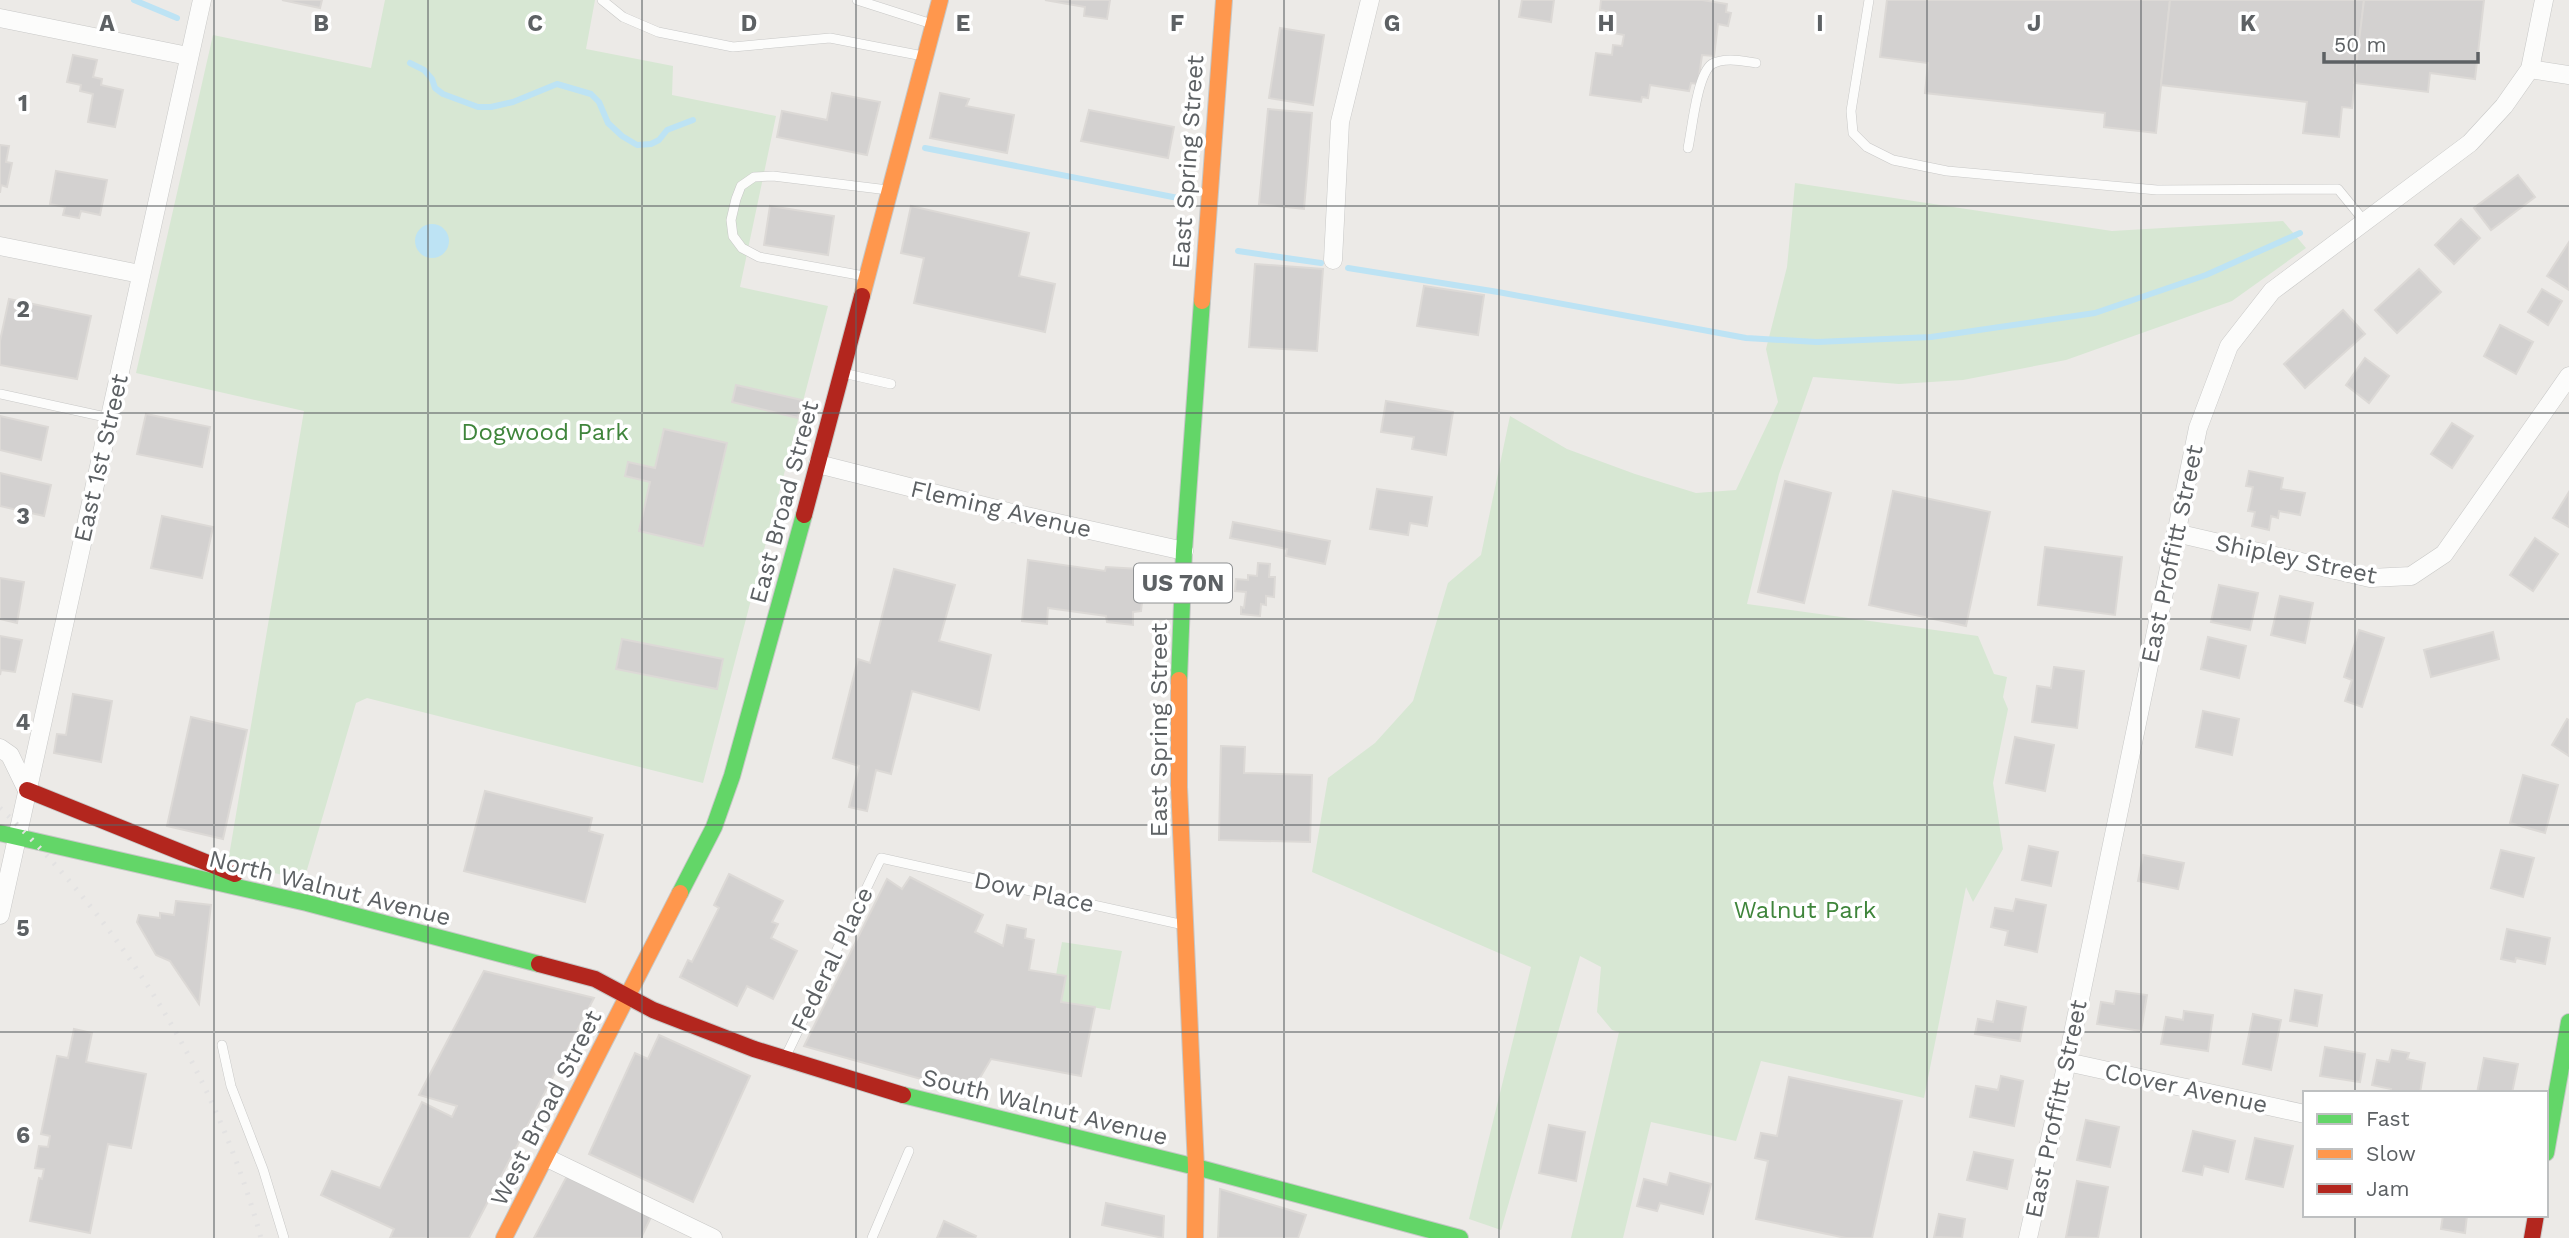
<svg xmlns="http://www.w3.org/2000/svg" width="2569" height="1238" font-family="'Work Sans',sans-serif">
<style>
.green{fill:#d7e7d3}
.water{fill:#bde3f4}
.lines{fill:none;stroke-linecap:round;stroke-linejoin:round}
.stream{stroke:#bde3f4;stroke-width:6}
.building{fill:#d3d1d0;stroke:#dcd9d6;stroke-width:2}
.lane-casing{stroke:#c8c8c7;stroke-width:10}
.street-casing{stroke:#c8c8c7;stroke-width:19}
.fast-casing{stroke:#c6c7c6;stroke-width:18}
.slow-casing{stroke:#c6c7c6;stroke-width:18}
.jam-casing{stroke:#c6c7c6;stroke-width:18}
.lane{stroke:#fcfcfb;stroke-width:9}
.street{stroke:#fcfcfb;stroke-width:18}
.fast{stroke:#63d668;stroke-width:16}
.slow{stroke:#ff974d;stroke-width:16}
.jam{stroke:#b3261e;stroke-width:16}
.rail{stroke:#e3e2e2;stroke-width:5;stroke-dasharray:2 9;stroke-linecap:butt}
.grid{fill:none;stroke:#5d6164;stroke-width:2;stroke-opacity:0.55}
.labels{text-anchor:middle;stroke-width:7;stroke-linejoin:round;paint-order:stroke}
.shield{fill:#fff;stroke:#8e9092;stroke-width:2}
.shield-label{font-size:23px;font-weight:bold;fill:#5d6164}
.street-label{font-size:24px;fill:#5d6164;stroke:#fff}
.park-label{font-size:24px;fill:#3f853b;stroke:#fff}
.grid-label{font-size:23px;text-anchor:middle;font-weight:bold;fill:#5d6164;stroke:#fff;stroke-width:7;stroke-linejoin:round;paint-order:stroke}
</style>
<rect width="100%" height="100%" fill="#eceae7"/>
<g class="green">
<path d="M 385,0 L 595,0 L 586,49 L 673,66 L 672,95 L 776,116 L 740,287 L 828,306 L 703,783 L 367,698 L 356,703 L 304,880 L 228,862 L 304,411 L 136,373 L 213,35 L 371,68 Z"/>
<path d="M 1795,183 L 2112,231 L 2283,221 L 2306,248 L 2232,301 L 2066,360 L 1963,380 L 1899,384 L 1813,377 L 1779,474 L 1747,604 L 1978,636 L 1994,674 L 2007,677 L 2003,697 L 2008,709 L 1993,783 L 2003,849 L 1973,902 L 1966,887 L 1924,1098 L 1761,1061 L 1736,1141 L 1651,1122 L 1623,1238 L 1571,1238 L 1619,1032 L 1612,1030 L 1597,1012 L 1601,967 L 1580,956 L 1501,1230 L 1469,1219 L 1531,967 L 1312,872 L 1328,778 L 1375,743 L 1413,701 L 1448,583 L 1481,555 L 1510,416 L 1567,449 L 1635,474 L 1696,493 L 1736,490 L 1778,402 L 1766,349 L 1787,267 Z"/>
<path d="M 1062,942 L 1122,951 L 1110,1010 L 1061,1002 L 1056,975 Z"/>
</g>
<circle class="water" cx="432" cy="241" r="17"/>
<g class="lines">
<g class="stream">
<path d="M 134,0 L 177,18"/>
<path d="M 410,63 L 424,70 L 432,79 L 435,88 L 443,94 L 478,107 L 491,107 L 513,102 L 557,84 L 591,94 L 599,102 L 608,123 L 622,136 L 637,145 L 651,144 L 659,140 L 667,130 L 693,120"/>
<path d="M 925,148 L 1178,198"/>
<path d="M 1238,251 L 1321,263"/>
<path d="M 1348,268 L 1498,292 L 1746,338 L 1817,342 L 1931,337 L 2095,313 L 2206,275 L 2300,233"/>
</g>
</g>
<g class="building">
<path d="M 282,0 L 322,0 L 320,8 Z"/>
<path d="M 1045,0 L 1110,0 L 1107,19 L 1084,16 L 1085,7 Z"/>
<path d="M 1522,0 L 1554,0 L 1551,22 L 1519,17 Z"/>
<path d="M 1601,0 L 1702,0 L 1727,4 L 1726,12 L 1731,13 L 1728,26 L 1718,24 L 1714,56 L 1702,55 L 1698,84 L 1691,83 L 1689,91 L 1650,85 L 1648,98 L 1642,97 L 1641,102 L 1590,95 L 1596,53 L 1612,55 L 1613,45 L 1622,46 L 1624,35 L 1608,32 L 1611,12 L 1600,10 Z"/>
<path d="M 1887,0 L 2170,0 L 2156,133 L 2104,127 L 2105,113 L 1925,93 L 1928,63 L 1880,57 Z"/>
<path d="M 2170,0 L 2364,0 L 2352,108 L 2342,107 L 2339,137 L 2303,133 L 2307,102 L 2161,85 Z"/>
<path d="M 2364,0 L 2484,0 L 2475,79 L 2430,73 L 2428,92 L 2354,83 Z"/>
<path d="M 1280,28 L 1324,35 L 1313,105 L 1269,98 Z"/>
<path d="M 73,55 L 97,60 L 93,77 L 102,79 L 101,85 L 123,90 L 115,127 L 88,122 L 93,94 L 80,91 L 81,85 L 67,82 Z"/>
<path d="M 832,93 L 880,102 L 867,155 L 777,137 L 782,111 L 827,120 Z"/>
<path d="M 940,93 L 969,99 L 966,106 L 1014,115 L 1007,153 L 930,138 Z"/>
<path d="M 1268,109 L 1312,113 L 1304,209 L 1259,204 Z"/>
<path d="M 1089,110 L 1174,127 L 1168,158 L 1081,141 Z"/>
<path d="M 0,145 L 9,146 L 6,162 L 12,163 L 7,187 L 1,185 L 0,193 Z"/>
<path d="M 56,171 L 107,180 L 100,215 L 81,211 L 79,218 L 63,215 L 65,207 L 50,204 Z"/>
<path d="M 2518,175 L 2535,197 L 2491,230 L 2474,208 Z"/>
<path d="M 770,206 L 834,216 L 828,255 L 764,245 Z"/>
<path d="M 911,206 L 1029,233 L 1019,276 L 1055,284 L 1045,332 L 914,303 L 924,258 L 901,253 Z"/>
<path d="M 2461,219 L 2480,238 L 2454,264 L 2435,245 Z"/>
<path d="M 2569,242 L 2569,290 L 2547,276 Z"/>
<path d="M 1255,264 L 1323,269 L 1317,351 L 1249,347 Z"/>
<path d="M 2419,269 L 2441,292 L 2397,333 L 2375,310 Z"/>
<path d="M 1424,286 L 1484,295 L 1478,335 L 1417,326 Z"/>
<path d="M 2542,289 L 2562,301 L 2548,325 L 2528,312 Z"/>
<path d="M 9,299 L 91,316 L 77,379 L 0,365 L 0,341 Z"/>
<path d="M 2343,310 L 2365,334 L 2305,388 L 2284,364 Z"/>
<path d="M 2500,325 L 2533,342 L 2516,374 L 2484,356 Z"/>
<path d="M 2365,358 L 2389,376 L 2369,403 L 2346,385 Z"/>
<path d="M 736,385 L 802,400 L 798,418 L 732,402 Z"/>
<path d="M 1386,401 L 1453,412 L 1446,455 L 1412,449 L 1414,437 L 1381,432 Z"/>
<path d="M 146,414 L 210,427 L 202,467 L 137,454 Z"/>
<path d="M 0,416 L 48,427 L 41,460 L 0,450 Z"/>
<path d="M 2452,423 L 2473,436 L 2452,468 L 2431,454 Z"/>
<path d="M 664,429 L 727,443 L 703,546 L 639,531 L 650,482 L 625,476 L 628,462 L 655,468 Z"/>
<path d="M 2249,471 L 2283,478 L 2281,489 L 2305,493 L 2300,515 L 2279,511 L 2278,518 L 2271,516 L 2269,530 L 2252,526 L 2255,512 L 2248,511 L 2253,487 L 2246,486 Z"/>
<path d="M 0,473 L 51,485 L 44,516 L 0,506 Z"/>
<path d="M 1785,481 L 1831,493 L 1804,603 L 1758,592 Z"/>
<path d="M 1377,489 L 1432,497 L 1427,526 L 1410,523 L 1408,535 L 1370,529 Z"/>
<path d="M 1893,491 L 1990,512 L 1966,626 L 1869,605 Z"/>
<path d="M 2569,492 L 2569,527 L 2553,518 Z"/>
<path d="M 162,516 L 213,527 L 202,578 L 151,568 Z"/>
<path d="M 1233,522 L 1330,541 L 1325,564 L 1286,556 L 1287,549 L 1230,538 Z"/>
<path d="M 2535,538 L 2558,554 L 2533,591 L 2510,575 Z"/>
<path d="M 2045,547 L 2122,557 L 2115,615 L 2038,605 Z"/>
<path d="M 1028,560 L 1105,571 L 1106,567 L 1140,569 L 1138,583 L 1144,584 L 1141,611 L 1133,612 L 1133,625 L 1107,622 L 1106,616 L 1048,608 L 1047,624 L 1022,621 Z"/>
<path d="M 1258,563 L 1270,564 L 1269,577 L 1275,577 L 1274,597 L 1266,596 L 1266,605 L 1261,604 L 1260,616 L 1241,614 L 1241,607 L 1244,608 L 1246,592 L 1235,591 L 1236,579 L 1248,580 L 1248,575 L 1257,576 Z"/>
<path d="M 894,569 L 955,585 L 939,641 L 991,655 L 979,710 L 912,691 L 891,774 L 876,770 L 867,811 L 849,807 L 859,766 L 833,758 L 858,659 L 870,663 Z"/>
<path d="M 0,578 L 24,582 L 17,623 L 0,619 Z"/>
<path d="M 2219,585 L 2258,593 L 2250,630 L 2211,622 Z"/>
<path d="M 2280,596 L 2313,603 L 2305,643 L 2271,635 Z"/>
<path d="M 2359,630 L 2384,638 L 2362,707 L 2345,701 L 2352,680 L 2344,677 Z"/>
<path d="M 2493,632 L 2499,659 L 2431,677 L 2424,650 Z"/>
<path d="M 0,636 L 22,640 L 15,672 L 1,670 L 0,675 Z"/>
<path d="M 2208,637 L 2246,646 L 2239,678 L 2201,669 Z"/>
<path d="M 622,639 L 723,659 L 717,689 L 616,669 Z"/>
<path d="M 2054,667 L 2084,671 L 2077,728 L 2032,722 L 2037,686 L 2051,688 Z"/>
<path d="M 73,694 L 112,701 L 101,762 L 54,753 L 57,734 L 66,735 Z"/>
<path d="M 2203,711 L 2239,719 L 2232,755 L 2196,747 Z"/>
<path d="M 191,717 L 247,730 L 223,839 L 167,826 Z"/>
<path d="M 2567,719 L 2569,720 L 2569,756 L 2552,745 Z"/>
<path d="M 2015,737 L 2054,745 L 2045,791 L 2006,783 Z"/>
<path d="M 1221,746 L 1245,747 L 1244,773 L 1312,775 L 1310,842 L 1219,840 Z"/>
<path d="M 2523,775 L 2558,785 L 2545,833 L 2510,823 Z"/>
<path d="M 485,791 L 592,818 L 589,831 L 603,835 L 585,902 L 464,871 Z"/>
<path d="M 2029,846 L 2058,852 L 2051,886 L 2022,880 Z"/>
<path d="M 2501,850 L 2534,858 L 2523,897 L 2491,888 Z"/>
<path d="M 2143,855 L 2184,863 L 2178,889 L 2138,881 Z"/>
<path d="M 729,874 L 783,901 L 772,922 L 778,924 L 771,938 L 797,951 L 773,999 L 747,986 L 737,1006 L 680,977 L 688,960 L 692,962 L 719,908 L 714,905 Z"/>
<path d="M 910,877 L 983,915 L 975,932 L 1003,946 L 1007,925 L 1026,929 L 1025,938 L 1034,940 L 1029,970 L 1066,976 L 1061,1002 L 1095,1007 L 1081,1076 L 991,1059 L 971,1093 L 804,1046 L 887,879 L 902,889 Z"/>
<path d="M 2016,899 L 2046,905 L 2037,952 L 2005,945 L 2008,931 L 1991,927 L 1995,908 L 2013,911 Z"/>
<path d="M 176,901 L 211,905 L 199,1004 L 170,961 L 156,955 L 137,922 L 139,915 L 160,918 L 160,913 L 174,915 Z"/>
<path d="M 2507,929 L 2550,938 L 2545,964 L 2516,958 L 2515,962 L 2501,959 Z"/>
<path d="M 484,971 L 594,998 L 469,1238 L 390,1238 L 394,1229 L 321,1195 L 332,1171 L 380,1188 L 422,1102 L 452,1117 L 457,1106 L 419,1095 Z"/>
<path d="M 2295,990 L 2322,995 L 2317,1026 L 2290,1021 Z"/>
<path d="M 2116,991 L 2147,995 L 2141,1031 L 2097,1024 L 2101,1002 L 2114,1004 Z"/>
<path d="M 1997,1001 L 2026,1007 L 2020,1041 L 1975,1034 L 1978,1019 L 1993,1022 Z"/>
<path d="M 2184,1011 L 2213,1015 L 2208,1051 L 2161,1044 L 2166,1017 L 2183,1020 Z"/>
<path d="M 2253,1014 L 2281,1020 L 2271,1070 L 2243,1064 Z"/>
<path d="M 74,1029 L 92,1033 L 86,1062 L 146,1074 L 131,1148 L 108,1144 L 90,1233 L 30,1221 L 39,1178 L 42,1179 L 44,1169 L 35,1168 L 39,1146 L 48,1147 L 50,1136 L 41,1134 L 57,1056 L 68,1058 Z"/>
<path d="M 659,1035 L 750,1076 L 693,1202 L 589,1154 L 635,1053 L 648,1059 Z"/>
<path d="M 2325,1047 L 2365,1054 L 2360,1082 L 2320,1076 Z"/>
<path d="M 2392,1050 L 2409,1053 L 2407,1059 L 2425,1063 L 2420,1093 L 2390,1093 L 2391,1089 L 2372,1085 L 2377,1060 L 2389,1062 Z"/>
<path d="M 2484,1058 L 2518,1064 L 2512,1093 L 2477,1093 Z"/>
<path d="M 2001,1076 L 2023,1081 L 2014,1126 L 1970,1117 L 1976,1086 L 1998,1090 Z"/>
<path d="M 1789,1077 L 1902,1101 L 1872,1238 L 1846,1238 L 1756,1219 L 1768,1161 L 1755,1158 L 1761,1133 L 1777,1136 Z"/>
<path d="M 2086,1120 L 2119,1127 L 2110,1167 L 2077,1160 Z"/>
<path d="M 1549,1125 L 1585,1132 L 1576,1181 L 1539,1173 Z"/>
<path d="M 2193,1131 L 2235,1141 L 2228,1172 L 2204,1166 L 2202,1175 L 2183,1171 Z"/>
<path d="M 2255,1138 L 2293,1146 L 2283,1187 L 2246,1179 Z"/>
<path d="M 1974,1152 L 2013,1160 L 2007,1189 L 1967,1180 Z"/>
<path d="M 1670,1173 L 1711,1184 L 1703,1214 L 1660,1203 L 1657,1211 L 1637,1206 L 1644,1179 L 1667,1185 Z"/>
<path d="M 567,1176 L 652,1215 L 641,1238 L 534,1238 Z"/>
<path d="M 2077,1181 L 2108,1187 L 2098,1238 L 2066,1237 Z"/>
<path d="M 1220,1189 L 1306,1215 L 1298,1238 L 1218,1238 Z"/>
<path d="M 1106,1203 L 1164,1216 L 1163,1238 L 1102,1225 Z"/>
<path d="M 1939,1214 L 1965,1219 L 1962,1238 L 1934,1237 Z"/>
<path d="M 2443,1215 L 2467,1215 L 2465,1233 L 2441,1229 Z"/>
<path d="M 944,1221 L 976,1236 L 975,1238 L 937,1238 Z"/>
</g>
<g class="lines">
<g class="lane-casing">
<g id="lane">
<path d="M 602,0 L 623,17 L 658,32 L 733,47 L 830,38 L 923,56"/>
<path d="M 857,0 L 932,24"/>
<path d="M 1869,0 L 1851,111 L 1853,133 L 1867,147 L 1893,160 L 1947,171 L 2157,190 L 2338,189 L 2365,222"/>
<path d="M 1688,148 C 1692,130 1697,74 1712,64 C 1725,57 1742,61 1756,63"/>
<path d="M 864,276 L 759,257 L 742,248 L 733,236 L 731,220 L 736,199 L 741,186 L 754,177 L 773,176 L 888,190"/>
<path d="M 843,373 L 891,384"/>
<path d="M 0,394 L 110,418"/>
<path d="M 222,1045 L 231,1086 L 263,1169 L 284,1238"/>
<path d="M 785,1058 L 881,858 L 1184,925"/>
<path d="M 872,1238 L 909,1151"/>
</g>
</g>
<g class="street-casing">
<g id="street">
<path d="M 0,18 L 188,56"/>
<path d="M 2530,69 L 2569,75"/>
<path d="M 0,246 L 140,274"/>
<path d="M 1333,260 L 1340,122 L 1370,0"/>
<path d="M 818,464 L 1008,512 L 1184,551"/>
<path d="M 2176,533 L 2370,578 L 2411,576 L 2444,554 L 2569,376"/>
<path d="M 0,748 L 10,755 L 27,790"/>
<path d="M 0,915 L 202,0"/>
<path d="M 2067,1062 L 2305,1114"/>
<path d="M 547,1158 L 713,1238"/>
<path d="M 2028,1238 L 2067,1062 L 2198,428 L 2229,346 L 2272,291 L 2470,143 L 2504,106 L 2530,69 L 2544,0"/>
</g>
</g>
<g class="fast-casing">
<g id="fast">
<path d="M 1179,680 L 1184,551 L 1202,301"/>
<path d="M 0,833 L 307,903 L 539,964"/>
<path d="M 680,893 L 714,827 L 732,776 L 804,515"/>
<path d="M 903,1095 L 1196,1167 L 1460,1238"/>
<path d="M 2546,1153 L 2569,1022"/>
</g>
</g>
<g class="slow-casing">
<g id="slow">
<path d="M 862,296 L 940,0"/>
<path d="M 1202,301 L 1224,0"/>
<path d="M 1179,680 L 1179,787 L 1196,1167 L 1195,1238"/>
<path d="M 504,1238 L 680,893"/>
</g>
</g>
<g class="jam-casing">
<g id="jam">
<path d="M 804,515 L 862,296"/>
<path d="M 27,790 L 235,874"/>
<path d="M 539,964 L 595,979 L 653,1010 L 754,1049 L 903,1095"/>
<path d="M 2532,1238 L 2536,1215"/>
</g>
</g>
<use href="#lane" class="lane"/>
<use href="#street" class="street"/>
<use href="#fast" class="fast"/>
<use href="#slow" class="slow"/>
<use href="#jam" class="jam"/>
<path class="rail" d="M 0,808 C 123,925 216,1073 261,1238"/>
</g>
<path class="grid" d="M 214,0 L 214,1238M 428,0 L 428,1238M 642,0 L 642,1238M 856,0 L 856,1238M 1070,0 L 1070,1238M 1284,0 L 1284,1238M 1499,0 L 1499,1238M 1713,0 L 1713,1238M 1927,0 L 1927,1238M 2141,0 L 2141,1238M 2355,0 L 2355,1093M 0,206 L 2569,206M 0,413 L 2569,413M 0,619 L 2569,619M 0,825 L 2569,825M 0,1032 L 2569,1032M 2355,1215 L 2355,1238"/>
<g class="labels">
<rect class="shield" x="1134" y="563.5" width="98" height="39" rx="5"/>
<g class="shield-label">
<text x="1183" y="591">US 70N</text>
</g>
<g class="street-label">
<text transform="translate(1188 162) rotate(-86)" y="8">East Spring Street</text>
<text transform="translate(101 458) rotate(-77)" y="8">East 1st Street</text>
<text transform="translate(784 502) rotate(-75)" y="8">East Broad Street</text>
<text transform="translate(1001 509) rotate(13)" y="8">Fleming Avenue</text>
<text transform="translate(2172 554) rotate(-78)" y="8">East Proffitt Street</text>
<text transform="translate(2296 559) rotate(12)" y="8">Shipley Street</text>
<text transform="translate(1159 730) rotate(-90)" y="8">East Spring Street</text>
<text transform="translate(330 888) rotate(14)" y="8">North Walnut Avenue</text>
<text transform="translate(1034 892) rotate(12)" y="8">Dow Place</text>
<text transform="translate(832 959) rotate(-64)" y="8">Federal Place</text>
<text transform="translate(2186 1088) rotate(12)" y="8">Clover Avenue</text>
<text transform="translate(1045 1107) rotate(14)" y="8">South Walnut Avenue</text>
<text transform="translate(546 1108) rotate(-63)" y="8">West Broad Street</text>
<text transform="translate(2056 1109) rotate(-78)" y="8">East Proffitt Street</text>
</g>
<g class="park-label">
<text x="545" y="440">Dogwood Park</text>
<text x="1805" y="918">Walnut Park</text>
</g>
</g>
<g class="grid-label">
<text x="107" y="31">A</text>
<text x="321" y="31">B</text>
<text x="535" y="31">C</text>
<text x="749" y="31">D</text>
<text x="963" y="31">E</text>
<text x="1177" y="31">F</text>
<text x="1392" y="31">G</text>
<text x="1606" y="31">H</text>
<text x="1820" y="31">I</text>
<text x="2034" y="31">J</text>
<text x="2248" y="31">K</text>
<text x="23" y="111">1</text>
<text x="23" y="317">2</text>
<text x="23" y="524">3</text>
<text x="23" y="730">4</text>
<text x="23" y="936">5</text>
<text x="23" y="1143">6</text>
</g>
<rect x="2303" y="1091" width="245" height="126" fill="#ffffff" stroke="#bec0c1" stroke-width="2"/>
<rect x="2317" y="1114" width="35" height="10" fill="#63d668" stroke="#bec0c1" stroke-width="2"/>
<text x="2366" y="1126" font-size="21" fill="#5d6164">Fast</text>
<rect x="2317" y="1149" width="35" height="10" fill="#ff974d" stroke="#bec0c1" stroke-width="2"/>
<text x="2366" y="1161" font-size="21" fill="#5d6164">Slow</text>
<rect x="2317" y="1184" width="35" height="10" fill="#b3261e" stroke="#bec0c1" stroke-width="2"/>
<text x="2366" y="1196" font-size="21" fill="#5d6164">Jam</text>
<path d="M2324 52v10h154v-10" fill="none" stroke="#5d6164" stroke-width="3.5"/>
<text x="2334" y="52" font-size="21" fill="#5d6164" stroke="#ffffff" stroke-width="5" paint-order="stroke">50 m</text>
</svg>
